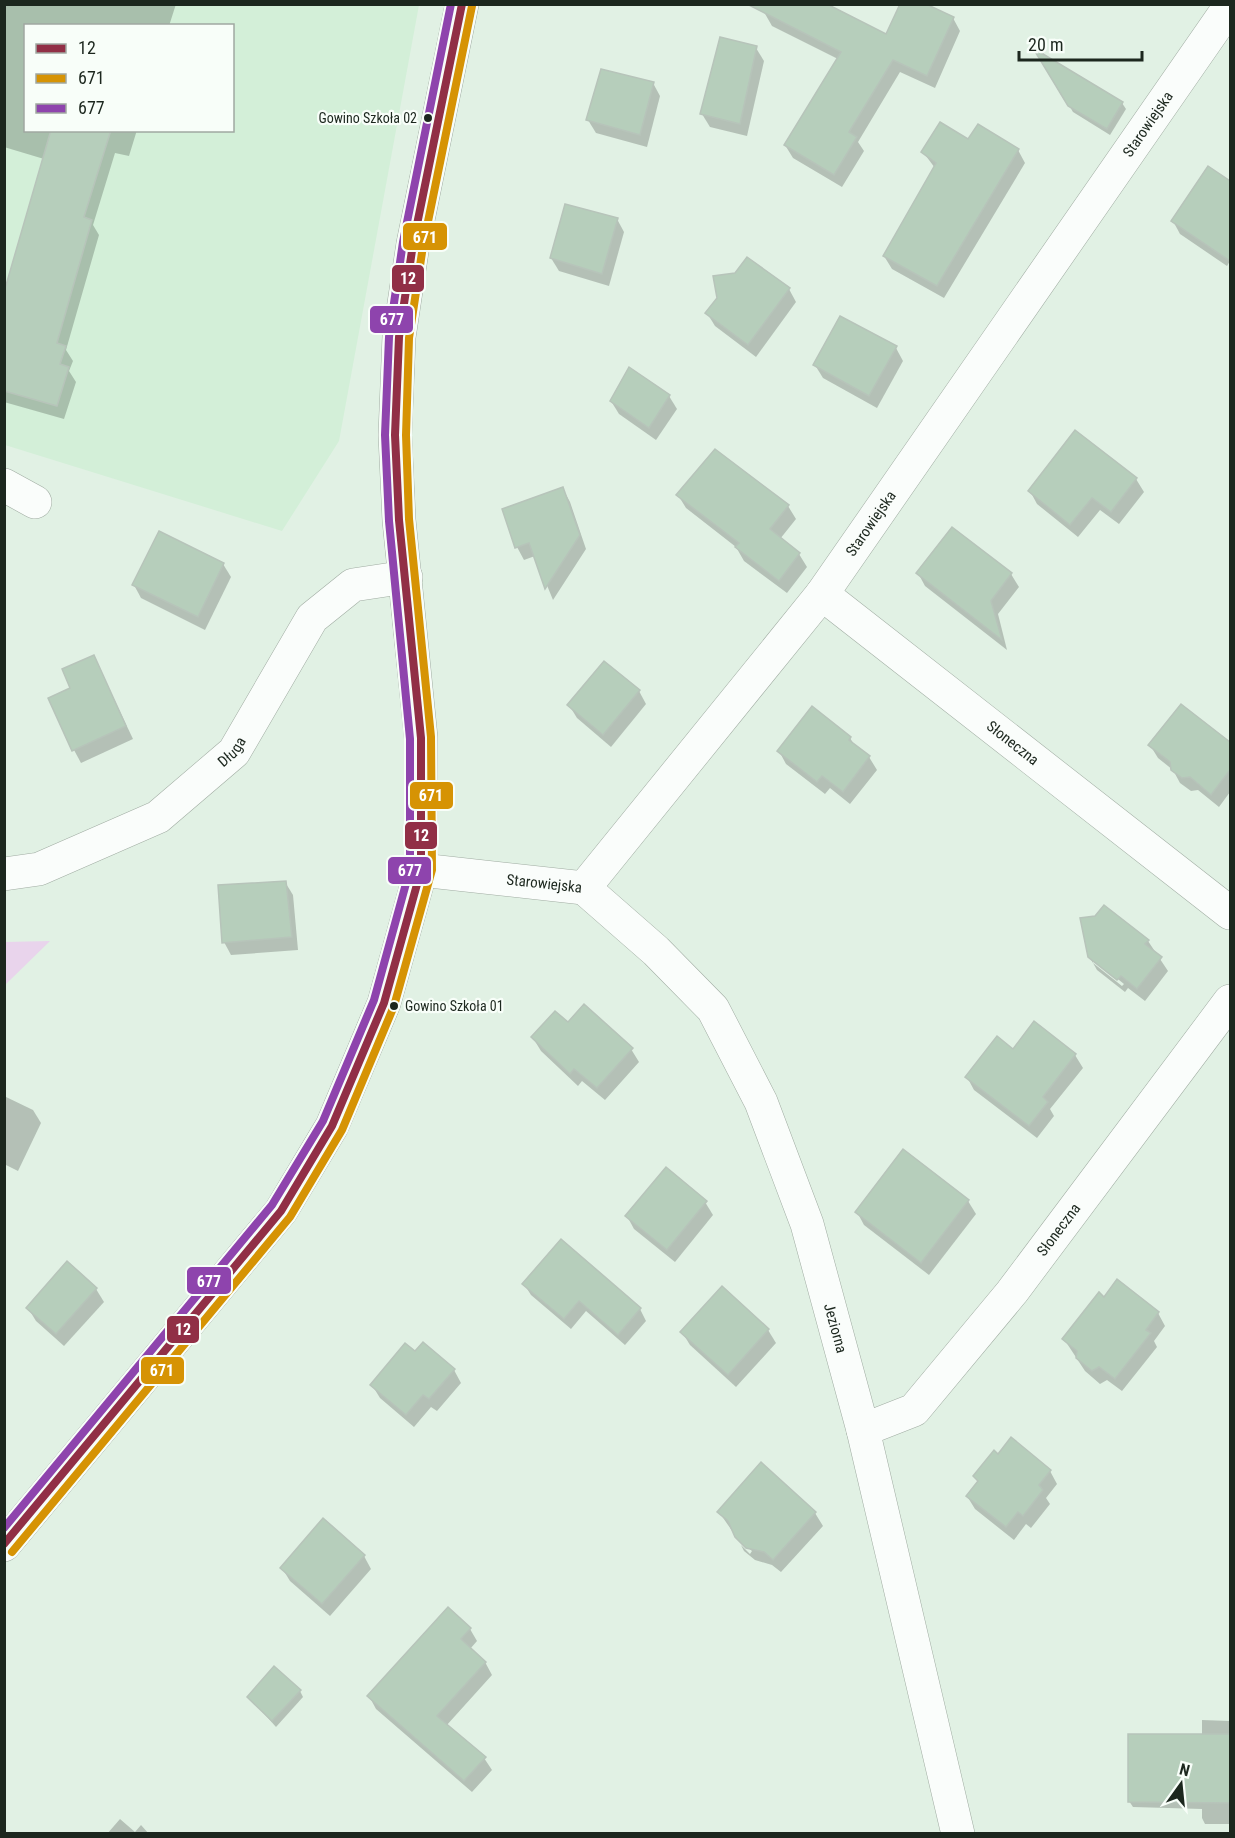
<svg xmlns="http://www.w3.org/2000/svg" width="1235" height="1838" font-family="'Roboto Condensed',sans-serif">
<style>
.built{fill:#d3efd8;fill-rule:evenodd}
.green{fill:#e9d4ec}
.shadow{fill:#0003}
.building{fill:#b6cebb;stroke:#b7c4ba;stroke-width:1.5}
.lines{fill:none;stroke-linecap:round;stroke-linejoin:round}
.street-casing{stroke:#a0aca2;stroke-width:34}
.secondary-casing{stroke:#a0aca2;stroke-width:34}
.street{stroke:#fafdfb;stroke-width:33}
.secondary{stroke:#fafdfb;stroke-width:33}
.bus-1-casing{stroke:#f8fef9;stroke-width:12}
.bus-2-casing{stroke:#f8fef9;stroke-width:12}
.bus-3-casing{stroke:#f8fef9;stroke-width:12}
.bus-1{stroke:#912f46;stroke-width:8}
.bus-2{stroke:#d69304;stroke-width:8}
.bus-3{stroke:#8e44ad;stroke-width:8}
.bus-dot{fill:#1c271e;stroke:#f8fef9;stroke-width:2}
.labels{text-anchor:middle;stroke-width:4.5;stroke-linejoin:round;paint-order:stroke}
.bus-label{font-size:14px;fill:#1c271e;stroke:#f8fef9;text-anchor:end}
.street-label{font-size:15px;fill:#1c271e;stroke:#f8fef9}
.line-badge{stroke:#f8fef9;stroke-width:2}
.badge-label{font-size:16px;text-anchor:middle;font-weight:bold;fill:#fff}
</style>
<rect width="100%" height="100%" fill="#e1f1e4"/>
<path class="built" d="M 4,5 L 419,5 L 339,441 L 282,531 L 5,445 ZM 26,26 L 232,26 L 232,130 L 26,130 Z"/>
<path class="green" d="M 50,941 L 5,985 L 5,942 Z"/>
<g class="shadow">
<path d="M 4,4 L 176,4 L 169,26 L 26,26 L 26,130 L 137,130 L 129,156 L 115,153 L 93,225 L 99,235 L 66,350 L 73,361 L 69,371 L 76,382 L 64,419 L 4,402 L 4,297 L 44,159 L 4,147 Z"/>
<path d="M 764,12 L 887,36 L 953,18 L 960,31 L 935,88 L 900,72 L 858,142 L 864,151 L 842,187 L 793,158 L 785,145 L 838,59 L 772,26 Z"/>
<path d="M 756,48 L 764,61 L 747,136 L 710,127 L 702,114 Z"/>
<path d="M 1037,52 L 1122,103 L 1126,109 L 1110,135 L 1073,112 Z"/>
<path d="M 653,83 L 660,96 L 647,147 L 596,133 L 588,120 Z"/>
<path d="M 968,141 L 1018,150 L 1025,163 L 944,298 L 892,269 L 884,256 L 935,168 L 923,152 Z"/>
<path d="M 1208,168 L 1230,183 L 1230,261 L 1227,266 L 1180,234 L 1173,221 Z"/>
<path d="M 617,219 L 624,232 L 609,286 L 559,271 L 551,258 Z"/>
<path d="M 789,289 L 796,302 L 756,357 L 715,326 L 707,313 Z"/>
<path d="M 896,348 L 903,361 L 877,408 L 823,378 L 815,365 Z"/>
<path d="M 669,396 L 677,409 L 656,440 L 619,414 L 611,401 Z"/>
<path d="M 1076,432 L 1136,479 L 1144,492 L 1119,524 L 1100,510 L 1078,537 L 1037,504 L 1030,491 Z"/>
<path d="M 563,489 L 570,502 L 586,549 L 553,600 L 535,556 L 524,560 L 517,547 Z"/>
<path d="M 678,495 L 788,506 L 796,519 L 780,539 L 799,554 L 807,567 L 787,593 L 744,561 L 736,547 L 686,508 Z"/>
<path d="M 223,564 L 231,577 L 205,630 L 141,598 L 134,585 Z"/>
<path d="M 918,573 L 1011,574 L 1019,587 L 998,614 L 1007,650 L 925,586 Z"/>
<path d="M 94,657 L 133,739 L 81,763 L 74,750 L 72,689 Z"/>
<path d="M 639,691 L 646,704 L 611,747 L 577,718 L 569,705 Z"/>
<path d="M 1181,706 L 1230,744 L 1230,792 L 1219,807 L 1198,790 L 1191,791 L 1180,783 L 1173,770 L 1158,758 L 1150,745 Z"/>
<path d="M 850,738 L 855,746 L 869,757 L 877,770 L 850,804 L 830,788 L 825,794 L 786,764 L 779,751 Z"/>
<path d="M 285,882 L 293,895 L 298,950 L 231,955 L 224,942 Z"/>
<path d="M 1148,941 L 1168,971 L 1145,1001 L 1128,988 L 1125,992 L 1097,970 L 1093,963 L 1122,986 L 1124,984 L 1093,959 L 1093,963 L 1089,956 Z"/>
<path d="M 568,1024 L 631,1049 L 639,1062 L 605,1100 L 582,1081 L 578,1086 L 541,1051 L 533,1038 Z"/>
<path d="M 1013,1051 L 1075,1055 L 1083,1068 L 1050,1109 L 1054,1116 L 1037,1138 L 974,1090 L 967,1077 Z"/>
<path d="M 4,1096 L 33,1110 L 41,1123 L 18,1171 L 4,1164 Z"/>
<path d="M 903,1151 L 968,1201 L 976,1214 L 929,1275 L 864,1225 L 857,1212 Z"/>
<path d="M 705,1202 L 713,1215 L 675,1262 L 634,1229 L 627,1216 Z"/>
<path d="M 524,1284 L 640,1309 L 646,1321 L 625,1345 L 586,1311 L 571,1329 L 531,1295 Z"/>
<path d="M 722,1288 L 768,1330 L 776,1343 L 736,1387 L 690,1345 L 682,1332 Z"/>
<path d="M 96,1289 L 104,1302 L 64,1346 L 36,1321 L 28,1308 Z"/>
<path d="M 1158,1313 L 1165,1326 L 1154,1341 L 1157,1347 L 1122,1391 L 1107,1380 L 1100,1384 L 1085,1371 L 1064,1339 Z"/>
<path d="M 415,1353 L 454,1370 L 461,1383 L 437,1411 L 431,1407 L 414,1427 L 380,1398 L 372,1385 Z"/>
<path d="M 998,1456 L 1050,1471 L 1057,1484 L 1046,1498 L 1050,1504 L 1031,1528 L 1026,1524 L 1014,1540 L 975,1509 L 967,1496 L 978,1483 L 975,1476 Z"/>
<path d="M 762,1465 L 815,1513 L 823,1526 L 781,1572 L 772,1565 L 755,1560 L 744,1551 L 741,1545 L 750,1554 L 752,1551 L 737,1538 L 719,1512 Z"/>
<path d="M 364,1556 L 371,1569 L 330,1616 L 290,1581 L 282,1568 Z"/>
<path d="M 470,1629 L 477,1641 L 470,1649 L 485,1662 L 492,1675 L 446,1726 L 484,1758 L 492,1770 L 472,1792 L 376,1709 L 369,1696 Z"/>
<path d="M 300,1691 L 303,1697 L 276,1727 L 249,1697 Z"/>
<path d="M 1202,1720 L 1230,1721 L 1230,1824 L 1205,1824 L 1202,1818 L 1202,1809 L 1133,1807 L 1129,1801 L 1202,1736 Z"/>
<path d="M 120,1819 L 135,1832 L 141,1825 L 149,1834 L 107,1834 Z"/>
</g>
<g class="building">
<path d="M 747,4 L 827,4 L 886,34 L 900,4 L 926,4 L 954,17 L 927,76 L 893,60 L 849,132 L 857,137 L 834,175 L 784,145 L 841,52 Z"/>
<path d="M 720,37 L 757,46 L 740,124 L 700,114 Z"/>
<path d="M 1033,48 L 1123,102 L 1107,129 L 1068,106 Z"/>
<path d="M 601,69 L 654,82 L 640,135 L 586,120 Z"/>
<path d="M 940,122 L 968,139 L 978,124 L 1019,149 L 937,286 L 883,256 L 936,163 L 921,152 Z"/>
<path d="M 51,130 L 111,130 L 84,217 L 92,220 L 57,343 L 66,346 L 60,364 L 69,367 L 57,406 L 4,391 L 4,292 Z"/>
<path d="M 1208,166 L 1230,181 L 1230,261 L 1171,221 Z"/>
<path d="M 565,204 L 618,218 L 602,274 L 550,258 Z"/>
<path d="M 747,257 L 790,288 L 748,345 L 705,313 L 717,298 L 713,276 L 735,273 Z"/>
<path d="M 840,316 L 897,346 L 869,396 L 813,365 Z"/>
<path d="M 629,367 L 670,395 L 649,428 L 610,401 Z"/>
<path d="M 1075,430 L 1137,478 L 1111,512 L 1092,498 L 1070,525 L 1028,491 Z"/>
<path d="M 715,449 L 789,505 L 770,529 L 800,553 L 779,581 L 735,547 L 739,543 L 676,495 Z"/>
<path d="M 563,487 L 580,535 L 545,589 L 529,543 L 515,548 L 502,509 Z"/>
<path d="M 952,527 L 1012,573 L 991,601 L 1002,640 L 916,573 Z"/>
<path d="M 159,531 L 224,563 L 198,617 L 132,585 Z"/>
<path d="M 94,655 L 126,726 L 72,751 L 48,698 L 70,688 L 62,669 Z"/>
<path d="M 604,661 L 640,690 L 603,735 L 567,705 Z"/>
<path d="M 1181,704 L 1230,742 L 1230,770 L 1211,795 L 1190,777 L 1182,778 L 1171,770 L 1170,762 L 1148,745 Z"/>
<path d="M 812,706 L 851,737 L 849,740 L 870,756 L 843,792 L 822,776 L 817,782 L 777,751 Z"/>
<path d="M 286,881 L 292,937 L 222,943 L 218,885 Z"/>
<path d="M 1104,905 L 1149,940 L 1145,944 L 1162,957 L 1137,989 L 1121,976 L 1117,980 L 1088,957 L 1080,918 L 1095,916 Z"/>
<path d="M 584,1004 L 633,1048 L 597,1088 L 574,1069 L 570,1074 L 531,1037 L 555,1011 L 568,1022 Z"/>
<path d="M 1034,1021 L 1076,1054 L 1043,1097 L 1048,1102 L 1029,1126 L 965,1077 L 997,1036 L 1013,1049 Z"/>
<path d="M 903,1149 L 969,1200 L 921,1263 L 855,1212 Z"/>
<path d="M 666,1167 L 707,1201 L 667,1250 L 625,1216 Z"/>
<path d="M 561,1239 L 641,1308 L 618,1335 L 579,1301 L 564,1319 L 522,1284 Z"/>
<path d="M 67,1261 L 97,1288 L 56,1334 L 26,1308 Z"/>
<path d="M 1117,1279 L 1159,1312 L 1146,1330 L 1151,1333 L 1115,1379 L 1099,1367 L 1092,1371 L 1076,1358 L 1077,1351 L 1062,1339 L 1099,1292 L 1104,1297 Z"/>
<path d="M 722,1286 L 769,1329 L 728,1375 L 680,1332 Z"/>
<path d="M 423,1342 L 455,1369 L 429,1399 L 423,1395 L 406,1415 L 370,1385 L 405,1343 L 415,1351 Z"/>
<path d="M 1011,1437 L 1051,1470 L 1039,1485 L 1043,1490 L 1023,1516 L 1018,1512 L 1006,1527 L 966,1496 L 978,1481 L 973,1476 L 994,1450 L 998,1454 Z"/>
<path d="M 761,1462 L 816,1512 L 773,1560 L 764,1552 L 746,1548 L 735,1537 L 728,1521 L 717,1512 Z"/>
<path d="M 323,1518 L 365,1555 L 322,1604 L 280,1568 Z"/>
<path d="M 448,1607 L 471,1628 L 461,1639 L 486,1662 L 437,1716 L 486,1757 L 464,1781 L 367,1696 Z"/>
<path d="M 274,1666 L 301,1690 L 272,1721 L 247,1697 Z"/>
<path d="M 1128,1734 L 1230,1734 L 1230,1803 L 1128,1802 Z"/>
</g>
<g class="lines">
<g class="street-casing">
<g id="street">
<path d="M 4,485 L 35,502"/>
<path id="s1" d="M 822,594 L 1230,913"/>
<path id="s2" d="M 421,870 L 584,888 L 822,594 L 1230,6"/>
<path id="s3" d="M 4,874 L 39,869 L 158,817 L 234,752 L 312,618 L 353,585 L 406,577"/>
<path id="s4" d="M 584,888 L 656,951 L 713,1009 L 761,1102 L 807,1224 L 863,1430 L 958,1834"/>
<path id="s5" d="M 863,1430 L 914,1410 L 1012,1292 L 1230,1001"/>
</g>
</g>
<g class="secondary-casing">
<path id="secondary" d="M 4,1545 L 281,1211 L 332,1126 L 384,1003 L 421,870 L 421,738 L 399,520 L 395,435 L 399,337 L 413,244 L 462,4"/>
</g>
<use href="#street" class="street"/>
<use href="#secondary" class="secondary"/>
<g class="bus-1-casing">
<path id="bus-1" d="M 4,1544 L 281,1211 L 332,1126 L 384,1003 L 421,870 L 421,738 L 399,520 L 395,435 L 399,337 L 413,244 L 462,4"/>
</g>
<g class="bus-2-casing">
<path id="bus-2" d="M 12,1552 L 290,1217 L 342,1130 L 394,1006 L 432,870 L 431,737 L 409,519 L 406,435 L 409,338 L 423,246 L 472,6"/>
</g>
<g class="bus-3-casing">
<path id="bus-3" d="M 4,1528 L 272,1205 L 323,1121 L 374,1000 L 410,869 L 410,739 L 389,521 L 385,435 L 389,337 L 403,242 L 451,4"/>
</g>
<use href="#bus-1" class="bus-1"/>
<use href="#bus-2" class="bus-2"/>
<use href="#bus-3" class="bus-3"/>
</g>
<g class="bus-dot">
<circle cx="428" cy="118" r="5"/>
<circle cx="394" cy="1006" r="5"/>
</g>
<g class="labels">
<g class="bus-label">
<text x="417" y="123">Gowino Szkoła 02</text>
<text x="405" y="1011" text-anchor="start">Gowino Szkoła 01</text>
</g>
<g class="street-label">
<text dy="5" stroke="none"><textPath href="#s2" startOffset="1114">Starowiejska</textPath></text>
<text dy="5" stroke="none"><textPath href="#s2" startOffset="628">Starowiejska</textPath></text>
<text dy="5" stroke="none"><textPath href="#s1" startOffset="242">Słoneczna</textPath></text>
<text dy="5" stroke="none"><textPath href="#s3" startOffset="264">Długa</textPath></text>
<text dy="5" stroke="none"><textPath href="#s2" startOffset="124">Starowiejska</textPath></text>
<text dy="5" stroke="none"><textPath href="#s5" startOffset="286">Słoneczna</textPath></text>
<text dy="5" stroke="none"><textPath href="#s4" startOffset="520">Jeziorna</textPath></text>
</g>
</g>
<g class="line-badge">
<rect x="402" y="222" width="46" height="29" rx="6" fill="#d69304"/>
<rect x="391" y="264" width="34" height="29" rx="6" fill="#912f46"/>
<rect x="369" y="305" width="45" height="29" rx="6" fill="#8e44ad"/>
<rect x="409" y="781" width="45" height="29" rx="6" fill="#d69304"/>
<rect x="404" y="821" width="34" height="29" rx="6" fill="#912f46"/>
<rect x="387" y="856" width="45" height="29" rx="6" fill="#8e44ad"/>
<rect x="186" y="1266" width="46" height="29" rx="6" fill="#8e44ad"/>
<rect x="166" y="1315" width="34" height="29" rx="6" fill="#912f46"/>
<rect x="140" y="1356" width="45" height="29" rx="6" fill="#d69304"/>
</g>
<g class="badge-label">
<text x="425" y="243">671</text>
<text x="408" y="284">12</text>
<text x="392" y="325">677</text>
<text x="431" y="801">671</text>
<text x="421" y="841">12</text>
<text x="410" y="876">677</text>
<text x="209" y="1287">677</text>
<text x="183" y="1335">12</text>
<text x="162" y="1376">671</text>
</g>
<rect width="1235" height="1838" fill="none" stroke="#1c271e" stroke-width="12"/>
<rect x="24" y="24" width="210" height="108" fill="#f8fef9" stroke="#a0a8a1" stroke-width="1.5"/>
<rect x="36" y="44" width="30" height="9" fill="#912f46" stroke="#a0a8a1" stroke-width="1.5"/>
<text x="78" y="54" font-size="18" fill="#1c271e">12</text>
<rect x="36" y="74" width="30" height="9" fill="#d69304" stroke="#a0a8a1" stroke-width="1.5"/>
<text x="78" y="84" font-size="18" fill="#1c271e">671</text>
<rect x="36" y="104" width="30" height="9" fill="#8e44ad" stroke="#a0a8a1" stroke-width="1.5"/>
<text x="78" y="114" font-size="18" fill="#1c271e">677</text>
<g transform="translate(1181 1784) rotate(15)" stroke="#f8fef9" stroke-width="4.5" paint-order="stroke">
<path d="M0-4.5L10 22L0 15L-10 22Z" fill="#1c271e"/>
<text y="-9" font-size="16" font-weight="bold" text-anchor="middle" fill="#1c271e">N</text>
</g>
<path d="M1019 51v9h123v-9" fill="none" stroke="#1c271e" stroke-width="3"/>
<text x="1028" y="51" font-size="18" fill="#1c271e" stroke="#f8fef9" stroke-width="4.5" paint-order="stroke">20 m</text>
</svg>
